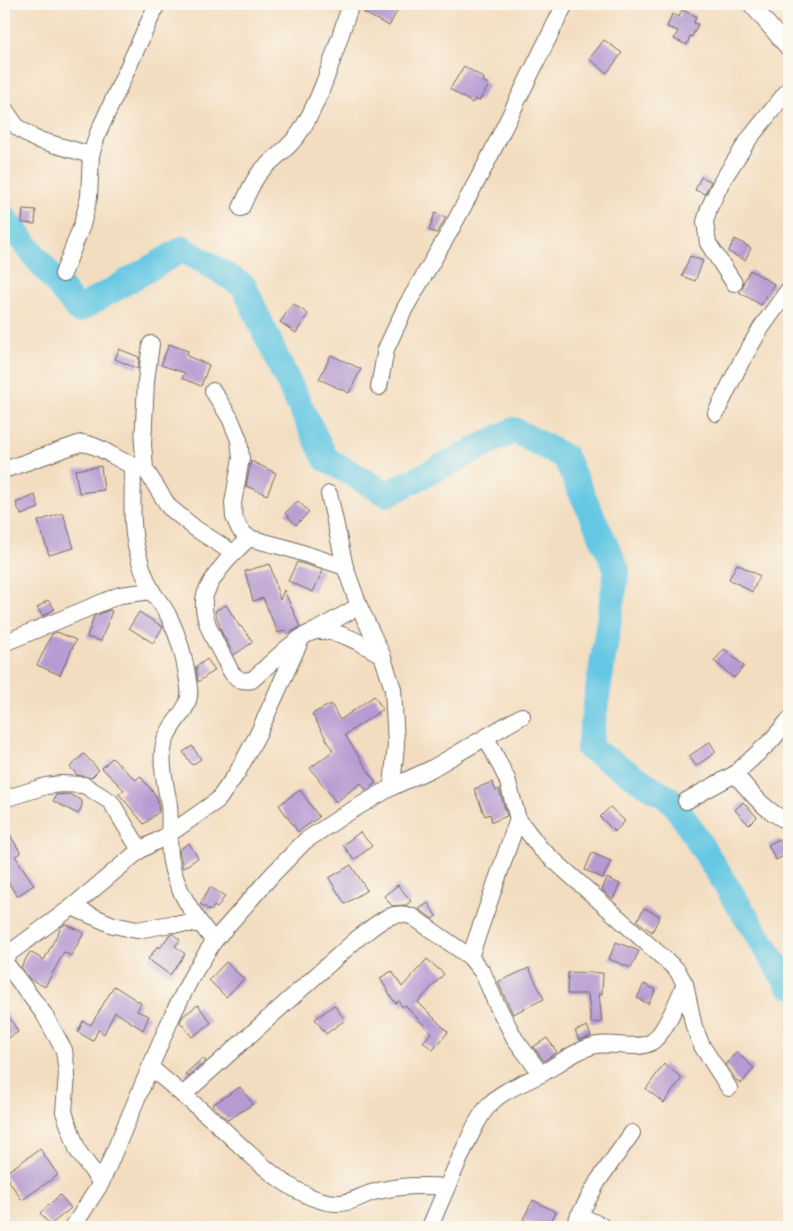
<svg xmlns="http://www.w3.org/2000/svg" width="793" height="1231" font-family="Kalam,sans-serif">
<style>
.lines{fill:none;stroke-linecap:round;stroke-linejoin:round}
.river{stroke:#65c7e3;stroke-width:26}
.building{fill:#b69bd2}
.street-casing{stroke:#71695f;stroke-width:18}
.street{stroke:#fff;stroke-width:16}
</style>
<rect width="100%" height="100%" fill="#fbf7ec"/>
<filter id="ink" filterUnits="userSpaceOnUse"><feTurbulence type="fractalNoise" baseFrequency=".02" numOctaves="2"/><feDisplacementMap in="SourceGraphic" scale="10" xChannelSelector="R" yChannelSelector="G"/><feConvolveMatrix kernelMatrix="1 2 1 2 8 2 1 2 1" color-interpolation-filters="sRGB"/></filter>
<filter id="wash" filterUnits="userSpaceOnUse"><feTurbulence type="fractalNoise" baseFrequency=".0096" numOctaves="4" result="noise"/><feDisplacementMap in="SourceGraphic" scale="20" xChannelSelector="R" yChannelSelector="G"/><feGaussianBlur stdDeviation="1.12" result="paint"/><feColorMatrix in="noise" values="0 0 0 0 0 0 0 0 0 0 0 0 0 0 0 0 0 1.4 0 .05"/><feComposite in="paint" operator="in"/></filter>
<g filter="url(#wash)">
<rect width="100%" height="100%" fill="#f3ddc0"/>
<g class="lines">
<path class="river" d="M 4,217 L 78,310 L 183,249 L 244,286 L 277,359 L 326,459 L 387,494 L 514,430 L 565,457 L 617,570 L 589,748 L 673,801 L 789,985"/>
</g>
<g id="blocks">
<g class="building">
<path d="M 369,4 L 401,4 L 389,26 L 364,13 Z"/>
<path d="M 682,10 L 696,16 L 694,23 L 698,24 L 692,37 L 690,36 L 687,45 L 674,39 L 678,31 L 667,27 L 672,14 L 679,17 Z"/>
<path d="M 604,40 L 622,53 L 607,73 L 589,59 Z"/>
<path d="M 464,66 L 484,78 L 483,81 L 489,85 L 479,101 L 475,99 L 472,103 L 450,89 Z"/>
<path d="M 701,177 L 711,181 L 705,194 L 695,190 Z"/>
<path d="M 23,209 L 36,210 L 35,224 L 22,223 Z"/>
<path d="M 435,213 L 446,217 L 437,233 L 429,230 Z"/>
<path d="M 735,239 L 751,248 L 745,260 L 728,252 Z"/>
<path d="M 690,256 L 703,261 L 695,281 L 682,276 Z"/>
<path d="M 750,270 L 774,284 L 761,305 L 739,292 L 743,288 L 744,281 Z"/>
<path d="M 293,304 L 308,314 L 296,333 L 280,322 Z"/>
<path d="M 169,344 L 188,351 L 187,356 L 209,365 L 201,386 L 182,378 L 185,373 L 161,365 Z"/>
<path d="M 119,349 L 139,357 L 138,369 L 115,359 Z"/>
<path d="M 331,355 L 361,369 L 349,393 L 319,379 Z"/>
<path d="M 251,461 L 276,473 L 267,495 L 246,486 Z"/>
<path d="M 101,466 L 104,490 L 79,493 L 75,470 Z"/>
<path d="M 35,495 L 39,508 L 21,515 L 16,503 Z"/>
<path d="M 298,501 L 309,512 L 296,525 L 285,513 Z"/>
<path d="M 63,513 L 74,548 L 49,555 L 38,521 Z"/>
<path d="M 297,562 L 323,570 L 313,592 L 288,581 Z"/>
<path d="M 270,564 L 280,600 L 284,590 L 300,627 L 287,634 L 285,630 L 278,633 L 263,598 L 253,601 L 245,571 Z"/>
<path d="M 737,564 L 760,576 L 752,592 L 729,579 Z"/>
<path d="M 48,600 L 55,609 L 43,616 L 37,608 Z"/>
<path d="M 226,605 L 240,627 L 241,626 L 253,642 L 234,655 L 222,633 L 215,611 Z"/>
<path d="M 109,610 L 112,611 L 101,641 L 87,637 L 94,616 Z"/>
<path d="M 139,612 L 163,627 L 153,643 L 129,628 Z"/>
<path d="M 57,632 L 76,640 L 60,675 L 37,665 L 52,634 Z"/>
<path d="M 724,649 L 744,666 L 734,678 L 714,661 Z"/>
<path d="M 207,659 L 215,670 L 198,682 L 196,667 Z"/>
<path d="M 374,696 L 383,709 L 345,735 L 376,783 L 366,790 L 361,783 L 336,802 L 310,768 L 333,751 L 312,714 L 331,704 L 340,720 Z"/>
<path d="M 710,742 L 716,752 L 696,766 L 689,756 Z"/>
<path d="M 192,746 L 201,759 L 192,765 L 183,752 Z"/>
<path d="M 84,754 L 99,770 L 91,778 L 77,775 L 70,767 Z"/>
<path d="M 112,758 L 136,780 L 140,776 L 157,797 L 159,812 L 144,824 L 119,794 L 124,790 L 102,768 Z"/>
<path d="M 492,782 L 496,791 L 499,789 L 507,816 L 492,822 L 490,814 L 485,816 L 474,789 Z"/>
<path d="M 300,790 L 319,817 L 298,832 L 279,805 Z"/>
<path d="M 69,794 L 82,801 L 82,806 L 78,814 L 53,801 L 56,795 Z"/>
<path d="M 743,802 L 757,817 L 749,825 L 735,810 Z"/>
<path d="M 610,807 L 625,821 L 615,832 L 600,817 Z"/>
<path d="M 4,825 L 21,853 L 15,856 L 34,885 L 17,896 L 4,876 Z"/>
<path d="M 360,832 L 372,846 L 354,860 L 343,845 Z"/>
<path d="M 779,839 L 787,854 L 776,860 L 768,845 Z"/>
<path d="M 189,843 L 198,858 L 183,868 L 179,850 Z"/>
<path d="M 592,853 L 611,861 L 603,878 L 585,870 Z"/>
<path d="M 351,865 L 367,890 L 345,904 L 329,878 Z"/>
<path d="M 607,878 L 620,884 L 613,899 L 602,890 Z"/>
<path d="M 398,885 L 411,901 L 406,905 L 392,906 L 384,896 Z"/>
<path d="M 210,887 L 225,896 L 217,908 L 214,906 L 211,911 L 200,904 Z"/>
<path d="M 428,903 L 436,916 L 433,919 L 419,909 Z"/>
<path d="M 644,908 L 660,916 L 652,932 L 637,921 Z"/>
<path d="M 66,924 L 84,933 L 71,956 L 64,952 L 45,987 L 30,979 L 21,967 L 30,952 L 44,960 L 61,927 Z"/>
<path d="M 170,934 L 173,934 L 180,940 L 175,946 L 185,954 L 170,975 L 148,959 L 158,946 L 160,948 Z"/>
<path d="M 616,942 L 639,951 L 631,968 L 609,959 Z"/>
<path d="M 427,959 L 444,974 L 418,1002 L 448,1032 L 433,1050 L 423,1042 L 431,1033 L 405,1005 L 402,1007 L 399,1001 L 395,1003 L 380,978 L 392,971 L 402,987 Z"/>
<path d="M 226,962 L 244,979 L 226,997 L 209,980 Z"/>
<path d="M 529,968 L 544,999 L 513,1014 L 498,982 Z"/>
<path d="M 568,972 L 603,973 L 602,994 L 599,994 L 602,1022 L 591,1023 L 588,994 L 567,994 Z"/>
<path d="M 644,984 L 656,990 L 648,1004 L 637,998 Z"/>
<path d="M 114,986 L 141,1003 L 137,1011 L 149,1016 L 143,1030 L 115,1012 L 104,1034 L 98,1030 L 93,1041 L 78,1032 L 83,1021 L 91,1025 Z"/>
<path d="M 198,1005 L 211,1023 L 192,1037 L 180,1022 L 183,1016 Z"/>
<path d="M 334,1005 L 345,1020 L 326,1034 L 315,1019 Z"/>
<path d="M 4,1008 L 18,1032 L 4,1041 Z"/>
<path d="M 587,1026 L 591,1036 L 579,1040 L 575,1031 Z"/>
<path d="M 547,1038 L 557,1052 L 544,1061 L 533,1047 Z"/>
<path d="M 736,1052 L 754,1068 L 741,1084 L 736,1080 L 726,1065 Z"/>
<path d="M 203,1058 L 206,1061 L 188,1077 L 185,1074 Z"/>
<path d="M 664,1064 L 682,1078 L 664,1103 L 646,1089 Z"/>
<path d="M 240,1087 L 253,1104 L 228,1120 L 212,1105 Z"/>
<path d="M 40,1149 L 58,1175 L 22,1200 L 4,1174 Z"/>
<path d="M 60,1195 L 71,1208 L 50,1225 L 40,1213 Z"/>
<path d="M 533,1200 L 556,1212 L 548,1227 L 538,1227 L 523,1219 Z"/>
</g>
</g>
</g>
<g filter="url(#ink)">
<use href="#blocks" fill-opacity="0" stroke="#71695f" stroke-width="1"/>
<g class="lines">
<g class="street-casing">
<g id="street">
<path d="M 751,4 L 789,49"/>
<path d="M 4,108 L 17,127 L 35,139 L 91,155"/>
<path d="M 241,208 C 247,196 252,181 261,171 C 275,157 292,146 302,129 C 325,91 336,46 351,4"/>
<path d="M 63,274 L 82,225 L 89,197 L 91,155 L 98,133 L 157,4"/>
<path d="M 734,283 L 708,243 L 705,222 L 709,208 L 722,181 L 749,139 L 789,89"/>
<path d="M 151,344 L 146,381 L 143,444 L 145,469 L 169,507 L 196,529 L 233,553"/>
<path d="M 379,387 L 386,349 L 405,308 L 450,231 L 485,166 L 565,4"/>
<path d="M 213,391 L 230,418 L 239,440 L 241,458 L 233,503 L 234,517 L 240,530 L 249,538 L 287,548 L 345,567"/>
<path d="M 716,413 L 741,362 L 761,328 L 789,289"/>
<path d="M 133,467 C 133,494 130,528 138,554 C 141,566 147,582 153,593 C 158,600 164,607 168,615 C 179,636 186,664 189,688 C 192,709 173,719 166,738 C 158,758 166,785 169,805 C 171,824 167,843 171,862 C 176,891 196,919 214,941"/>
<path d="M 4,470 L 81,443 C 104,445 120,465 143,468"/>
<path d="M 329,494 L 345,567 L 359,606 L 382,655 L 393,689 L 396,744 L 392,787"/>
<path d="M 249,538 C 234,552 212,575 205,595 C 199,615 216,643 225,660 C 228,665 230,673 235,676 C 240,681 245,681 252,680 C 266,668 300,632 317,631 C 341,630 362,644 382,655"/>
<path d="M 315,631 L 359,606"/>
<path d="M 4,643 L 120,595 L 152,591"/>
<path d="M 486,737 L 507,779 L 518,819 L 540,848 L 677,970 L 685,984 L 694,1027 L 702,1046 L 729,1088"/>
<path d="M 735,774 C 753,795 764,810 789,822"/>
<path d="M 4,799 L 46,786 L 61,784 L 84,785 L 111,802 L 140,850"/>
<path d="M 686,801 L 735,774 L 770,742 L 789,720"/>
<path d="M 72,907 L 113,925 L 137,930 L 171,924 L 200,924"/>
<path d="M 4,957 L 72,907 L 140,850 L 168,835 L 218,800 L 237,773 L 258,734 L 302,637"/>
<path d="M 470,957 L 518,819"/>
<path d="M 4,961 L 44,1014 L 64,1050 L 67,1074 L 64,1112 L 78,1151 L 101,1183"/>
<path d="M 150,1067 C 171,1085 193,1103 214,1121 C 245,1149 291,1200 335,1203 C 353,1204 362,1194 378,1191 C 401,1185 423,1185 446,1187"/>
<path d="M 183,1095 L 358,938 C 375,926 392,907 413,917 L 470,957 L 483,973 L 496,1003 L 515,1039 L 541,1074"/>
<path d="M 579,1215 L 604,1227"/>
<path d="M 73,1227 L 101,1183 L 172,1016 L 192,976 L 214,941 L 271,876 L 305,841 L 344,815 L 392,787 L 431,769 L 522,716"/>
<path d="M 430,1227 C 441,1200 453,1173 465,1147 C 472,1132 479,1116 490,1104 C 504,1089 525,1083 543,1073 C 560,1063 577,1049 597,1045 C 612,1042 637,1050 650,1043 C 665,1035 678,999 685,984"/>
<path d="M 573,1227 L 598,1181 L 632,1133"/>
</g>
</g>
<use href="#street" class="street"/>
</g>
</g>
<rect width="793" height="1231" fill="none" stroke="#fbf7ec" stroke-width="20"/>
</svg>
